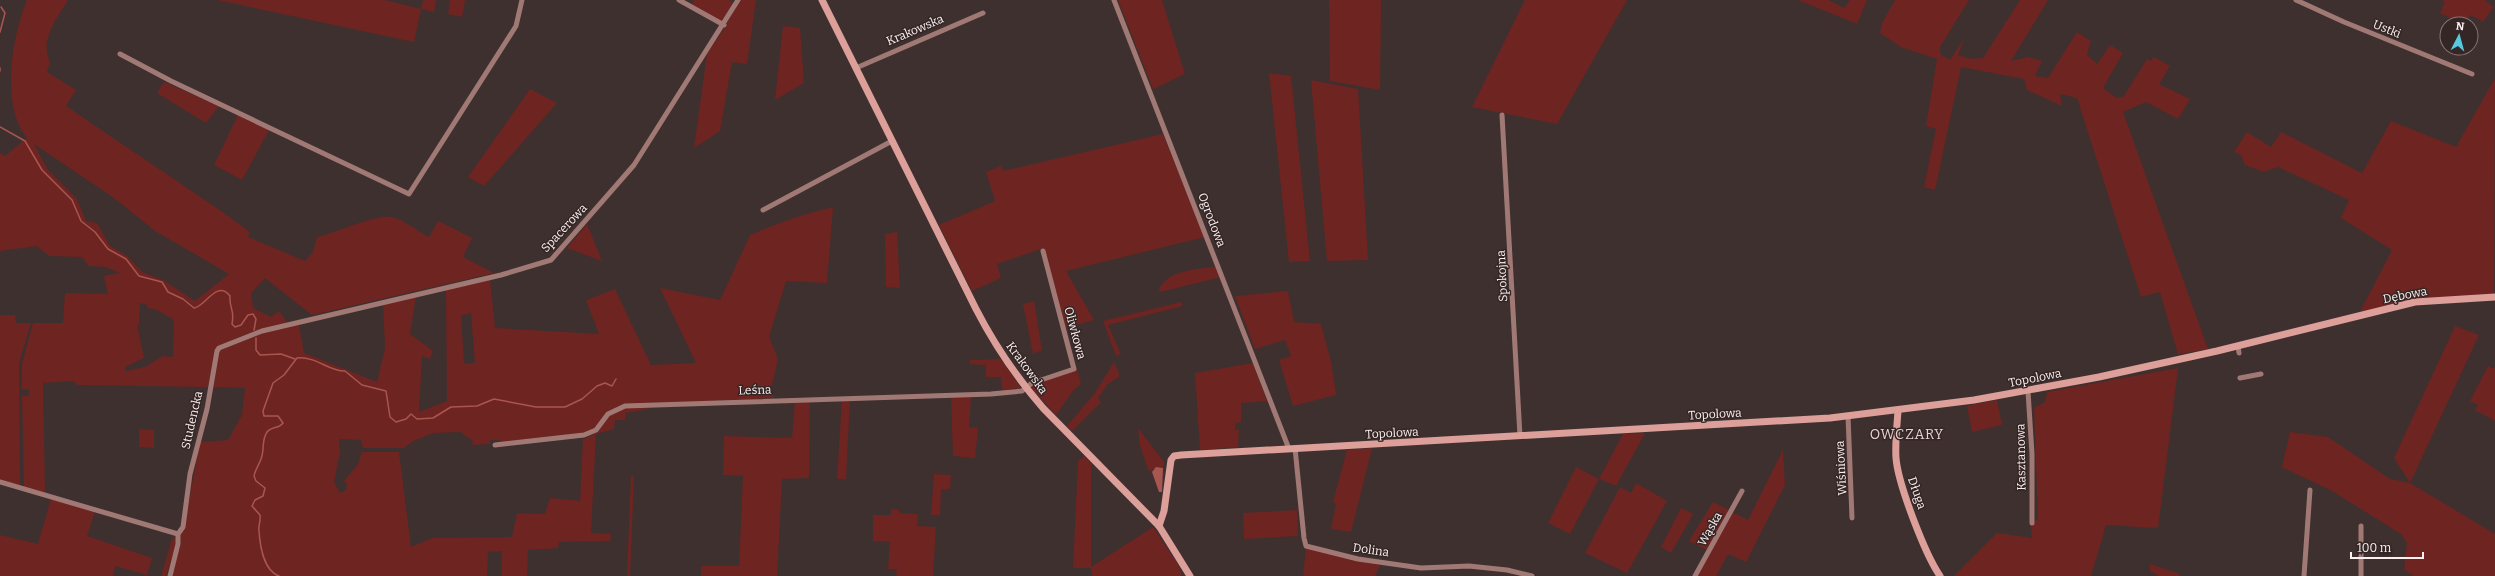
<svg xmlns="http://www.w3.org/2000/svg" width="2495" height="576" font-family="Bitter,serif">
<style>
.green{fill:#6e2421;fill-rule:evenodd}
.water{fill:#aa5650}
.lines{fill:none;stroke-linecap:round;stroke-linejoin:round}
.stream{stroke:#aa5650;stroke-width:1.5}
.street{stroke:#a07975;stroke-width:5}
.secondary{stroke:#dd9f99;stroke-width:7}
.labels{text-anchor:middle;stroke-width:3;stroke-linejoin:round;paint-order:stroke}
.street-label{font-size:12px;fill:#fbf1f0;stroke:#342625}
.quarter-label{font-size:14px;letter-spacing:1px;fill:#e6d3d1;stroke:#342625}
</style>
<rect width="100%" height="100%" fill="#3e302f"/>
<g class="green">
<path d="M 27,0 L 68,0 C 57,18 39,41 50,62 L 47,72 L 76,90 L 66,106 L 224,213 L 250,232 L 248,237 L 305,261 L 313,252 L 317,237 C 335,233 376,214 391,217 C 401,218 419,232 429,237 L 438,221 L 472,238 L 463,257 L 494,273 L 312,315 L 265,278 L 251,293 L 253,308 L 271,317 L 279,311 L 287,322 L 262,330 L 299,325 L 304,353 L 377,382 L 385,348 L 383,303 L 416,296 L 410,334 L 433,351 L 430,359 L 422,356 L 419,412 L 447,401 L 446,289 L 490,279 L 495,328 L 599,334 L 586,300 L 615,289 L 651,365 L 696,363 L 660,288 L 720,300 L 750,235 C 777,223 804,214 833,207 L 827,283 L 786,281 L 769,337 L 778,359 L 770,394 L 774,395 L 774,398 L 623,405 L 607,413 L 595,429 L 584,433 L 502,442 L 499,440 L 490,440 L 490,444 L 472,445 L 473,441 L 460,432 L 433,433 L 413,441 L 404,448 L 363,448 L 361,440 L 339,439 L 340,452 L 334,482 L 340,493 L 346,490 L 347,484 L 344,481 L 358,464 L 362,452 L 399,452 L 411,547 L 432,538 L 512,537 L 517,513 L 545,514 L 550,498 L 580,501 L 583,439 C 600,433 597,429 608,416 C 617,406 637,407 650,406 L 648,409 L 626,413 L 625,420 L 615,420 L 614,429 L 596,434 L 591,533 L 611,534 L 610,541 L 559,542 L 558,548 L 528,550 L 527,576 L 502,576 L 502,551 L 488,552 L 487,576 L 171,576 L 181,544 L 180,536 L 184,528 L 200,442 L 228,440 L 242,415 L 245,388 L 213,387 L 219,350 L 252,332 L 216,348 L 208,387 L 78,385 L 73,381 L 43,383 L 45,493 L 24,487 L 22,396 L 29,396 L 29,390 L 22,389 L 22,364 L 33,323 L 63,323 L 65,293 L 108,294 L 104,276 L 120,273 L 106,267 L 89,266 L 82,257 L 49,256 L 37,246 L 0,251 L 0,153 L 5,156 L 27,138 C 0,105 12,37 27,0 ZM 34,144 L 114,198 L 155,231 L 229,274 L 195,301 L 163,280 L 142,272 L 127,256 L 110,246 L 97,223 L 86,221 L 77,199 L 48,170 ZM 140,303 L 147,305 L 148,308 L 155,309 L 174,320 L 173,357 L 163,356 L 145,367 L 126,371 L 125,367 L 144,358 L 137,325 L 139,325 ZM 471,313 L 475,363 L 464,364 L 461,316 Z"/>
<path d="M 217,0 L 385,0 L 421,9 L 423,0 L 436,0 L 434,12 L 421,9 L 414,42 Z"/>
<path d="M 450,0 L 465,0 L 462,17 L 448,14 Z"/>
<path d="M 694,0 L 729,0 L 733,3 L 724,18 L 720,21 L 691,5 Z"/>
<path d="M 739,0 L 756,0 L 747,64 L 732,62 L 720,131 L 694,148 L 707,54 L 724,29 Z"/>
<path d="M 1118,0 L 1162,0 L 1185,74 L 1153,89 Z"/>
<path d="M 1329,0 L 1381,0 L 1380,90 L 1330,81 Z"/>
<path d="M 1525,0 L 1627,0 L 1557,124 L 1472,107 Z"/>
<path d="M 1798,0 L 1828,0 L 1844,8 L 1850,0 L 1867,0 L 1857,24 Z"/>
<path d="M 1895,0 L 1969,0 L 1940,47 L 1940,54 L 1950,60 L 1964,39 L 1958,55 L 1972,59 L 1983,58 L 2020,0 L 2048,0 L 2011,61 L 2029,57 L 2042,61 L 2035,76 L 2048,78 L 2077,32 L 2091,41 L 2087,55 L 2097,64 L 2110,45 L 2123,53 L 2103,88 L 2117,98 L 2124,96 L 2147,59 L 2151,61 L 2154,57 L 2170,66 L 2159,84 L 2190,99 L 2178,119 L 2146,102 L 2123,112 L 2208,349 L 2178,354 L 2160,292 L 2141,297 L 2077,98 L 2060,94 L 2062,106 L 2027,90 L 2024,79 L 1961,67 L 1935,190 L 1924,187 L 1936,129 L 1926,126 L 1937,59 L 1901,47 L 1880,33 L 1882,23 Z"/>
<path d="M 2442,0 L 2485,0 L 2493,7 L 2483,22 L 2471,15 L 2464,24 L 2440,13 L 2445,2 Z"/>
<path d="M 783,26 L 800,28 L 804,83 L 775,100 Z"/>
<path d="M 1269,73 L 1291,76 L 1310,261 L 1289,262 Z"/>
<path d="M 2495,78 L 2494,294 L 2412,300 L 2360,312 L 2392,250 L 2341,218 L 2349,200 L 2278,167 L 2264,172 L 2245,165 L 2241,155 L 2234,152 L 2247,132 L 2271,147 L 2281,132 L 2362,173 L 2391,121 L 2456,147 Z"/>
<path d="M 1311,80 L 1358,89 L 1368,260 L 1327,261 Z"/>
<path d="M 164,82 L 219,106 L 206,123 L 157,93 Z"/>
<path d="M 530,89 L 557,103 L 484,186 L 468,177 Z"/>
<path d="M 238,115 L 269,130 L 242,180 L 214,165 Z"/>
<path d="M 1163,134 L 1205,237 L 1066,271 L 1094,320 L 1065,328 L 1044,248 L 997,264 L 1001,278 L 972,291 L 939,225 L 995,201 L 986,172 L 1001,166 L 1003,171 Z"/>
<path d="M 587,224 L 602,261 L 567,248 Z"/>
<path d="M 897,232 L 900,288 L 886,287 L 885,234 Z"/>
<path d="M 1217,266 L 1221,277 L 1160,292 L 1159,289 C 1169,269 1197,270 1217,266 Z"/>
<path d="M 1288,291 L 1294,322 L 1321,324 L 1331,362 L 1336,395 L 1293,406 L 1279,360 L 1291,356 L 1285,340 L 1255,349 L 1235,296 Z"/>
<path d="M 1034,301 L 1042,350 L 1033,354 L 1023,304 Z"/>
<path d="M 1181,302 L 1183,306 L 1108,325 L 1121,354 L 1116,356 L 1103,321 Z"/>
<path d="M 0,315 L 15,315 L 16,323 L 31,323 L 19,363 L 20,486 L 0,480 Z"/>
<path d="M 2455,326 L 2479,335 L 2410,483 L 2495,534 L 2495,576 L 2414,576 L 2404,570 L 2407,543 L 2401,534 L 2332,491 L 2282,467 L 2290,432 L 2328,437 L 2390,479 L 2410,483 L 2394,458 Z"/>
<path d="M 1001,359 L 1021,388 L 1002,390 L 1001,377 L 986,377 L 986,365 L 970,364 L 970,360 Z"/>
<path d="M 1114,362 L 1120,376 L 1108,384 L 1098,398 L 1101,402 L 1072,431 L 1067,426 L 1095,393 Z"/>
<path d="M 1253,363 L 1267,401 L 1241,403 L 1241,422 L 1235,423 L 1235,430 L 1239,430 L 1238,447 L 1200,450 L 1195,373 Z"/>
<path d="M 2488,366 L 2494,369 L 2495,366 L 2495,421 L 2475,410 L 2478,405 L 2470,401 Z"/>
<path d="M 2178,368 L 2158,528 L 2106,525 L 2091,576 L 1954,576 L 1997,533 L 2032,538 L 2031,526 L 2038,518 L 2034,408 L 2045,402 L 2047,392 Z"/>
<path d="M 1077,369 L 1081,384 L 1073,391 L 1056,415 L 1032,389 L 1032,385 Z"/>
<path d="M 951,396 L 971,396 L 969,427 L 978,428 L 975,458 L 953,456 Z"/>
<path d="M 842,399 L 850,399 L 846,479 L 837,479 Z"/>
<path d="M 1997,400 L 2002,425 L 1972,432 L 1967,406 Z"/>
<path d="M 795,401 L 810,401 L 809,478 L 782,479 L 777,576 L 701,576 L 701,566 L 739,566 L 743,476 L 723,475 L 724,436 L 792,438 Z"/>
<path d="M 1138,428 L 1164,462 L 1163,468 L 1157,467 L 1149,472 L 1140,446 Z"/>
<path d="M 139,429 L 154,430 L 154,448 L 139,447 Z"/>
<path d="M 1645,433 L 1616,486 L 1599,479 L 1570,534 L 1548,523 L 1576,467 L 1599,479 L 1623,434 Z"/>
<path d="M 1372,448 L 1351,532 L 1331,529 L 1336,504 L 1333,502 L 1347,450 Z"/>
<path d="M 1783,450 L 1785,485 L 1746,562 L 1728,554 L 1716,576 L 1697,576 L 1732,512 L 1748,520 Z"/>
<path d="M 1084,456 L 1091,463 L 1091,567 L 1153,527 L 1179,566 L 1182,576 L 1092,576 L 1091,568 L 1073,568 L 1078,461 Z"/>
<path d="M 934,474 L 951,475 L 950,489 L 941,489 L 940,515 L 931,515 Z"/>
<path d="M 631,476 L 634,476 L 630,576 L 627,576 Z"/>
<path d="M 1636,483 L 1667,501 L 1627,573 L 1585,553 L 1620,487 L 1631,493 Z"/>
<path d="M 51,499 L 95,511 L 87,536 L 152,558 L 147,575 L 115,566 L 113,576 L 0,576 L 0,535 L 38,544 Z"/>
<path d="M 1713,502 L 1729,510 L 1707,550 L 1689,541 Z"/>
<path d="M 1681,508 L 1693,514 L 1671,553 L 1661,547 Z"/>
<path d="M 891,509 L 899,510 L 899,513 L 918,514 L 917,526 L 936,527 L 933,576 L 896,576 L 897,569 L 888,569 L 890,542 L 873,541 L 873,515 L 891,515 Z"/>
<path d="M 1297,510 L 1298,536 L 1244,539 L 1243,513 Z"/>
<path d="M 173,536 L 177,542 L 166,576 L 161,576 Z"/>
<path d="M 1306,548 L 1380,565 L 1375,576 L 1303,576 Z"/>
<path d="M 2150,564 L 2180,574 L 2179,576 L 2159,576 L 2150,571 Z"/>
</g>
<path class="water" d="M 1156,467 L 1163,468 L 1162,492 L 1159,492 L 1152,472 Z"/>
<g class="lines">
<g class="stream">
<path d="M 0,32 L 5,13 L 1,7"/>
<path d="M 0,68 L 0,71"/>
<path d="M 0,127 L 25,141 L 42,170 L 72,200 L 81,221 L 95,232 L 108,249 L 126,259 L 139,276 L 162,282 L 168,292 L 183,299 L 194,308 C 205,307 217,279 230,296 C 229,309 235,309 232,324 L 235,327 L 241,325 L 248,315 L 253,314 L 256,319 L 254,330"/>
<path d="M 256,338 L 256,350 L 260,355 L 281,354 L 295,359"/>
<path d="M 279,576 C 264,571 260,546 259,531 C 258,526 261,521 260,515 L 252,506 L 255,500 L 263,496 L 265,488 L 256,481 L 254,476 C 255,470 259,465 261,459 C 265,449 261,441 267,432 C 272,426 279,429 283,423 L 278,416 L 264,416 L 263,411 L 273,383 L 284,375 L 297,358 C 316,356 330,372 345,371 L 362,385 L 386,391 L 390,417 L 396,422 L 406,419 L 411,414 L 417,419 L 433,418 L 451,407 L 477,406 L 494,399 L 536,407 L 565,407 L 582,399 L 597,386 L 605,383 L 612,386 L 616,379"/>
</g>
<g class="street">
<path d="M 679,0 L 724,25"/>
<path d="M 1114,0 L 1289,449"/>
<path d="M 2296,0 L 2344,22 L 2472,74"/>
<path d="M 120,54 L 171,81 L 409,194 L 516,26 L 522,0"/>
<path d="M 856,68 L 983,13"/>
<path d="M 1502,115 L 1520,436"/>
<path d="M 763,210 L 892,141"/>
<path d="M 2238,346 L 2239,353"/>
<path d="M 2240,378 L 2261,374"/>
<path d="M 2028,391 L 2032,454 L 2032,523"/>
<path d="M 1848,416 L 1852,518"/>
<path d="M 495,445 L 584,435 L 596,430 L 608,414 L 625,406 L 991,394 L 1022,391 L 1032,383 L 1074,369 L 1043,251"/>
<path d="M 1295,448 L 1304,538 L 1306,546 L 1358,559 L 1421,568 L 1469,566 L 1507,570 L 1532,576"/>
<path d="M 0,482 L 178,534"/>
<path d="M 170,576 L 178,544 L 178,534 L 183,527 L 190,474 L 207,409 L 217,351 L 219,348 L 262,331 L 501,275 L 551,260 L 634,165 L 738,0"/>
<path d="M 1695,576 L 1742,491"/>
<path d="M 2304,576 L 2310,490"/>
<path d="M 2361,576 L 2361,526"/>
</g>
<g class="secondary">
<path d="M 822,0 L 976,309 C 994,344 1017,378 1043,408 L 1159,526 L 1190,576"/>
<path d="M 1898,411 C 1897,426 1895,442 1896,458 C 1898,484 1925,554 1940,576"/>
<path d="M 1159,526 L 1164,511 L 1171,460 L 1174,456 L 1181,455 L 1830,418 L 1974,400 L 2099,377 L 2217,351 L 2415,302 L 2495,297"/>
</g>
</g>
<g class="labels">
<g class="street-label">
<text transform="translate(2387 29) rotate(22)" y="4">Ustki</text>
<text transform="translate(915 30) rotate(-23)" y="4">Krakowska</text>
<text transform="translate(1212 220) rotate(69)" y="4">Ogrodowa</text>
<text transform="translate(564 228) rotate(-47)" y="4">Spacerowa</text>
<text transform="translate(1502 276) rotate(-93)" y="4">Spokojna</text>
<text transform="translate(2405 295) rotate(-11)" y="4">Dębowa</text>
<text transform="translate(1075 333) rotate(75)" y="4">Oliwkowa</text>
<text transform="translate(1027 368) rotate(54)" y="4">Krakowska</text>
<text transform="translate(2035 378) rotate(-11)" y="4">Topolowa</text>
<text transform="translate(755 390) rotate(-2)" y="4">Leśna</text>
<text transform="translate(1715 414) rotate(-3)" y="4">Topolowa</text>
<text transform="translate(192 420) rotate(-77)" y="4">Studencka</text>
<text transform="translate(1392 433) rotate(-3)" y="4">Topolowa</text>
<text transform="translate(2021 457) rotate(-91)" y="4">Kasztanowa</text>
<text transform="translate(1841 468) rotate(-93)" y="4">Wiśniowa</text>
<text transform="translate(1917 493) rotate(71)" y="4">Długa</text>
<text transform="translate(1710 529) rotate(-61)" y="4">Wąska</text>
<text transform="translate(1371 550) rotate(8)" y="4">Dolina</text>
</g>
<g class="quarter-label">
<text x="1907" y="439">OWCZARY</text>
</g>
</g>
<g transform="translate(2459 36) rotate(6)"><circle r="19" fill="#342625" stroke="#847776"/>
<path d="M0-3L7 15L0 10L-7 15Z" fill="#56c9e1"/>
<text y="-6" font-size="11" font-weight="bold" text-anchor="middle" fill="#fbf1f0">N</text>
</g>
<path d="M2351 552v6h72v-6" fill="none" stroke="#fbf1f0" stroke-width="2"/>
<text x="2357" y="552" font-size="12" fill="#fbf1f0" stroke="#342625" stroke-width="3" paint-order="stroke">100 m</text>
</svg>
